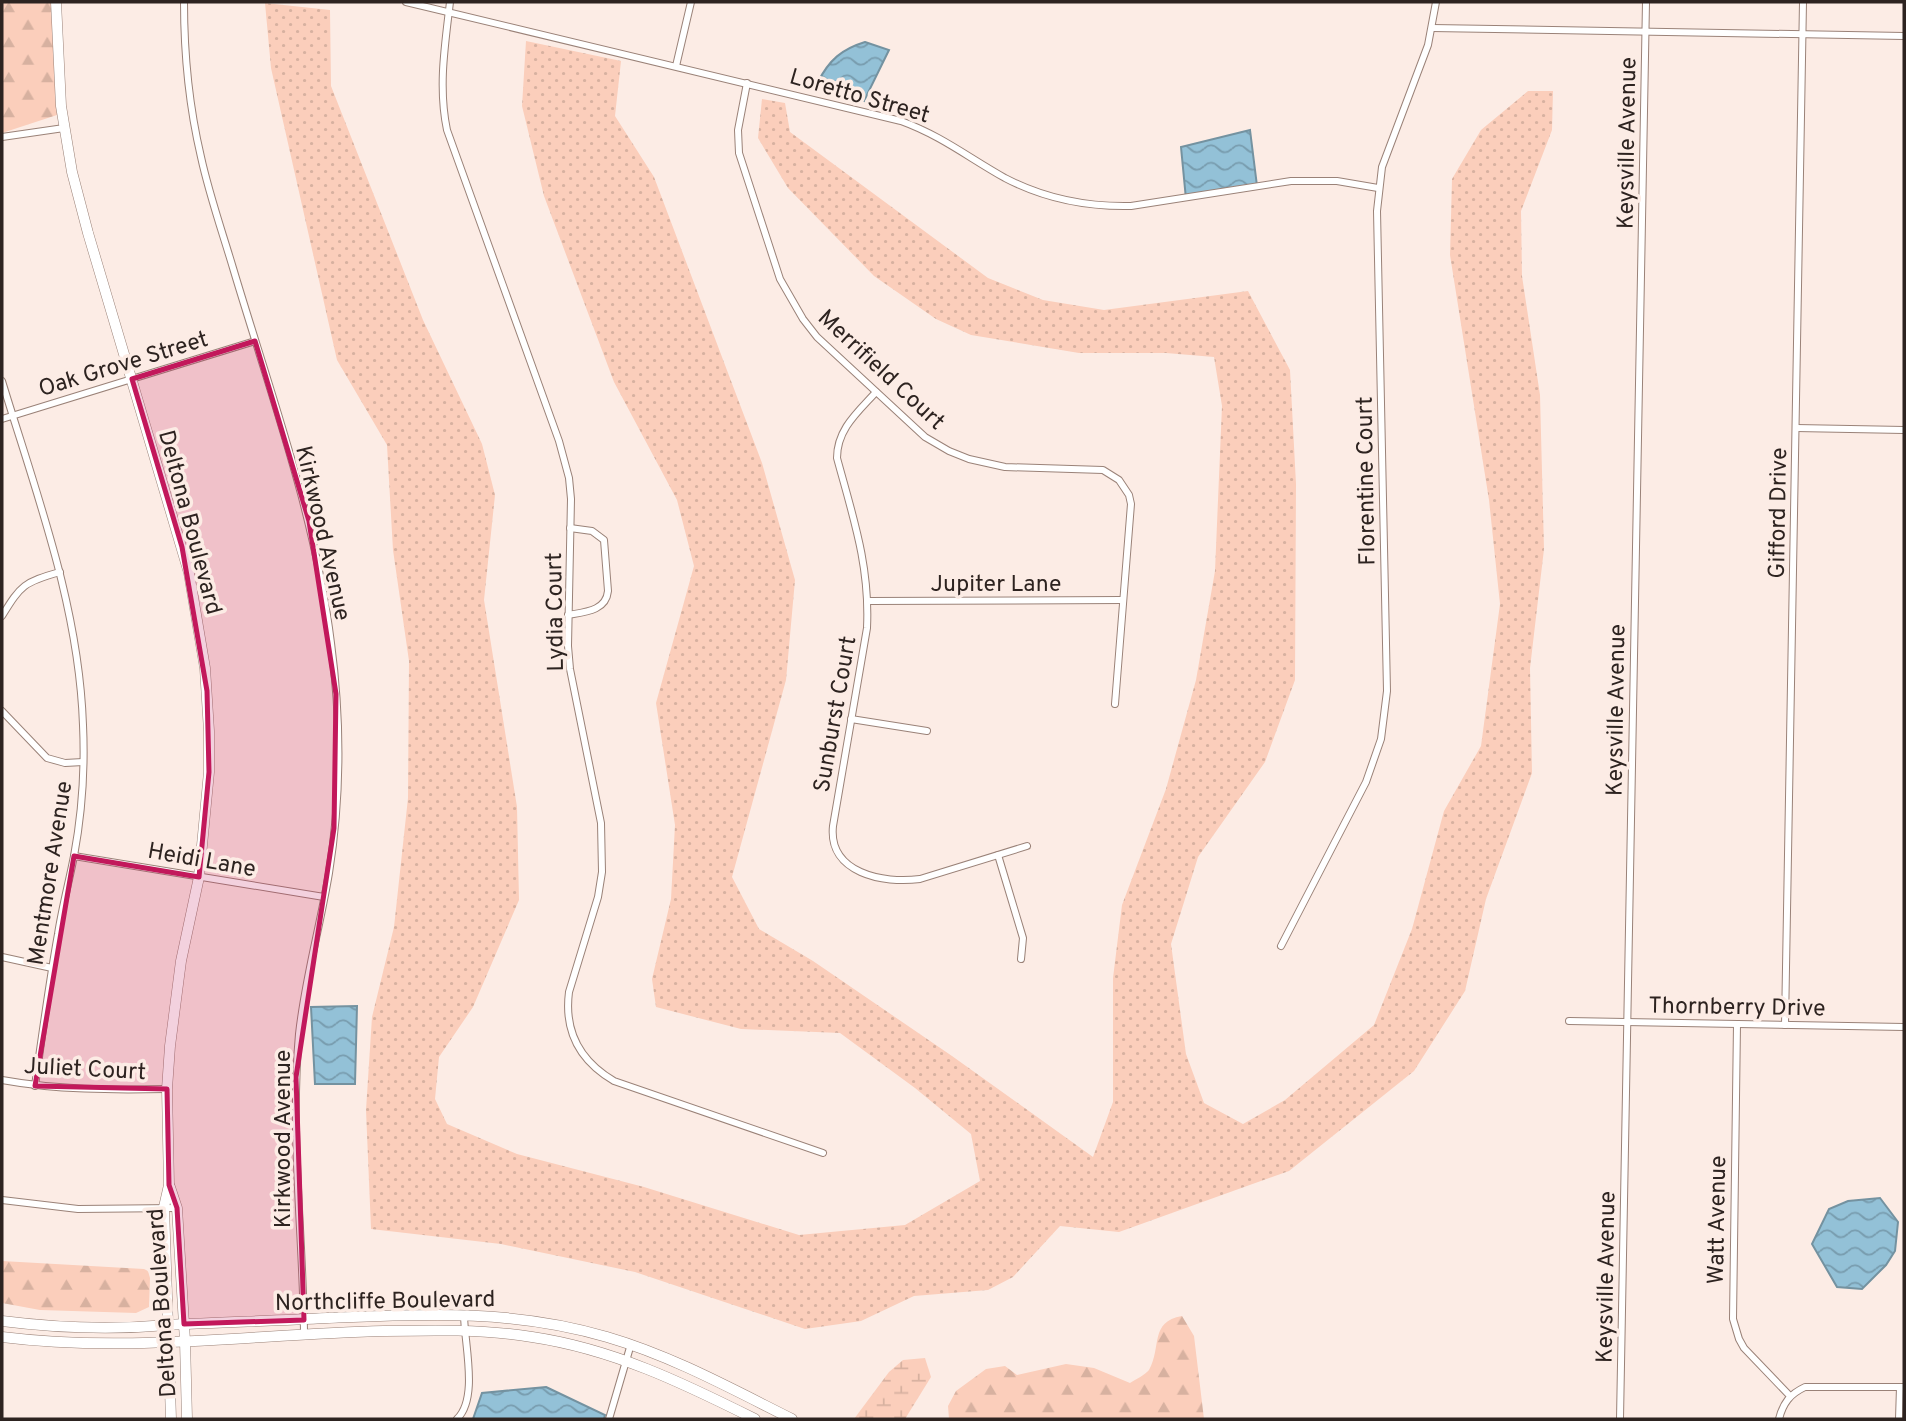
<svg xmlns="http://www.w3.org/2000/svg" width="1906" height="1421" font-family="Overpass,sans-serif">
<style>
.grass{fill:url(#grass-dots)}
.forest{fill:url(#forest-firs)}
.wetland{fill:url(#wetland-marsh)}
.water{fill:url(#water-waves);stroke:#7492a0;stroke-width:2}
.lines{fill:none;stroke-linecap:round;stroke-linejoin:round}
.street-casing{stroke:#9a8278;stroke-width:8}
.secondary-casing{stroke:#9a8278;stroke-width:11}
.street{stroke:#fff;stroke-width:6}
.secondary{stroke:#fff;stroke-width:10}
.marked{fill:#c2185b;fill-opacity:0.2;stroke:#c2185b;stroke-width:5;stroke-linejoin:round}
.labels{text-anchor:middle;stroke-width:7;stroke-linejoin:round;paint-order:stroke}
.street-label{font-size:23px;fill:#2d2320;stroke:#fcece5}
</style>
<defs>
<pattern id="grass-dots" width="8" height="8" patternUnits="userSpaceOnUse" patternTransform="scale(1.75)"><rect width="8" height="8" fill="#fbcebb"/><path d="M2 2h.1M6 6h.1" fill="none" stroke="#d7b1a0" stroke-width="1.8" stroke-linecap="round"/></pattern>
<pattern id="forest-firs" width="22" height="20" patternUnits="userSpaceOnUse" patternTransform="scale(1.75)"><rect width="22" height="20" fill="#fbcebb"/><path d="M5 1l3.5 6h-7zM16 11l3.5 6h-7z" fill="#d7b1a0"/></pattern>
<pattern id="wetland-marsh" width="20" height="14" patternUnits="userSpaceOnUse" patternTransform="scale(1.75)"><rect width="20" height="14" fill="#fbcebb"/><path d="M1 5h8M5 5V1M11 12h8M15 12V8" fill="none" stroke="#d7b1a0"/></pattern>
<pattern id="water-waves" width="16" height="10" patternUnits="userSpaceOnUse" patternTransform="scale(1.75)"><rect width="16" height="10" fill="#93c1d7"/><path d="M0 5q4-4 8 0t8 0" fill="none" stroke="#789cae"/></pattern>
</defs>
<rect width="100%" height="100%" fill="#fcece5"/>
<path class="grass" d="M 265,3 L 330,10 L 331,86 L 423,320 L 482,444 L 495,495 L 484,600 L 517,807 L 519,900 L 473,1007 L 439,1057 L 435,1099 L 447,1124 L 517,1154 L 644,1187 L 799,1235 L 905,1225 L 980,1181 L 971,1134 L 915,1088 L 840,1033 L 741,1029 L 656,1007 L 652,979 L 671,899 L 675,825 L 656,703 L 694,566 L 677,500 L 614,382 L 544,196 L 522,106 L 526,41 L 621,61 L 615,116 L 654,177 L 762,463 L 795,580 L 786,680 L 732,877 L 759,929 L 813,961 L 952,1056 L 1093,1157 L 1113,1102 L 1113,978 L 1122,905 L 1166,789 L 1196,680 L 1215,571 L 1222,406 L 1214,357 L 1166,353 L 1079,353 L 971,335 L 936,319 L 874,276 L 788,188 L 758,138 L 762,99 L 785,103 L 790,132 L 988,278 L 1043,300 L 1104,310 L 1248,291 L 1290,370 L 1296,484 L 1295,680 L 1265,762 L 1198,857 L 1171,944 L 1186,1054 L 1204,1103 L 1243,1124 L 1285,1100 L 1374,1025 L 1412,929 L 1444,811 L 1481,746 L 1500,604 L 1489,500 L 1450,255 L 1452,179 L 1481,130 L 1528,91 L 1553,91 L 1552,130 L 1521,211 L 1522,276 L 1540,395 L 1544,549 L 1530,668 L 1532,773 L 1486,899 L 1465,991 L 1414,1071 L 1289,1171 L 1119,1232 L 1060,1226 L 1013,1277 L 988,1290 L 914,1296 L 861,1321 L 805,1329 L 635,1272 L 501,1244 L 371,1229 L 366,1110 L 372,1017 L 394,927 L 408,798 L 409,661 L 393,550 L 387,445 L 337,360 L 271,68 Z"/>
<g class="forest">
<path d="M 2,2 L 52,2 L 57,110 L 57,115 L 2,133 Z"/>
<path d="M 2,1261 L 144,1269 L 148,1271 L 150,1278 L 149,1307 L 136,1313 L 40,1310 L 2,1303 Z"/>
<path d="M 1182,1316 L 1194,1336 L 1204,1419 L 949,1419 L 948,1406 L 956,1391 L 986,1369 L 1005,1366 L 1017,1375 L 1066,1364 L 1094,1368 L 1130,1383 C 1136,1379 1145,1375 1149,1370 C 1162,1347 1149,1322 1182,1316 Z"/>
</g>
<path class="wetland" d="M 925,1358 L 931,1377 L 905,1419 L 854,1419 L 889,1372 L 903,1360 Z"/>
<g class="water">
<path d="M 865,42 L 889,50 L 864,101 L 818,82 C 829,60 842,49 865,42 Z"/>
<path d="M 1250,130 L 1257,186 L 1186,199 L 1181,147 Z"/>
<path d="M 357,1006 L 355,1084 L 315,1084 L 311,1007 Z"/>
<path d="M 1880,1198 L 1898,1222 L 1895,1251 L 1886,1265 L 1862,1289 L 1837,1287 L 1812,1244 L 1829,1209 L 1848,1201 Z"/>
<path d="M 546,1387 L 605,1415 L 604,1419 L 473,1419 L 482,1393 Z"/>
</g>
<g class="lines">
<g class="street-casing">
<g id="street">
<path d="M 184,2 C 184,54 189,106 201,157 C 209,194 222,231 233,268 C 270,392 315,514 331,643 C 341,718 341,798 329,873 C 320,927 305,979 299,1034 C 290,1134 303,1233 304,1333"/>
<path d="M 406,2 L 901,121 C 942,136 969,158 1005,178 C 1045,199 1086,207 1131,206 L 1291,181 L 1337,181 L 1378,188"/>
<path d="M 450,2 C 445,45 438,87 447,130 L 559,441 L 569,478 L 571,499 L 568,646 L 570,669 L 601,823 L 602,872 L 598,897 L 569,992 C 564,1031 580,1061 614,1081 L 823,1153"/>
<path d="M 1432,28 L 1904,36"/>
<path d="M 676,66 L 691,2"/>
<path d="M 747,83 L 738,130 L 739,153 L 780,279 L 803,319 L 817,337 L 925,437 L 949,451 L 969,459 L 1005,467 L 1103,470 L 1119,480 L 1129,495 L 1131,504 L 1115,704"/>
<path d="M 2,137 L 64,128"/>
<path d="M 2,381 C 36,493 79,606 83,725 C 85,768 82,813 74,856 C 69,882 62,908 58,934 C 49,984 42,1035 35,1086"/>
<path d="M 876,392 C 858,412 837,429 837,458 C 853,517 870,566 867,628 L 833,826 C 828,873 883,884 920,879 L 1027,846"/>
<path d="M 2,419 L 255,341"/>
<path d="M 1796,428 L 1904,430"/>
<path d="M 868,601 L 1123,600"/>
<path d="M 568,615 C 585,612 606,611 608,591 L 604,540 L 592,531 L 570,528"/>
<path d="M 2,616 C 21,585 24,582 60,572"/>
<path d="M 2,711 L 47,758 L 65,763 L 83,762"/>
<path d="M 851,719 L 927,731"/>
<path d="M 998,855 L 1023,938 L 1021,959"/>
<path d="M 74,856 L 324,897"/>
<path d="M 1281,946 L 1366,782 L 1381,739 L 1387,691 L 1377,211 L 1382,167 L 1428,45 L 1436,2"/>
<path d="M 2,957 L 52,968"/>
<path d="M 1569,1021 L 1904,1027"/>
<path d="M 1737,1024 L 1733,1319 L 1739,1339 L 1744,1348 L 1790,1396"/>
<path d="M 1785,1025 L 1803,2"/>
<path d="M 2,1080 C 57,1090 112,1090 167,1089"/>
<path d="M 2,1200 L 78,1209 L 177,1208"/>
<path d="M 457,1419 C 479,1398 464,1343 464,1314"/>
<path d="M 609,1419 L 631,1344"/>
<path d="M 1620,1419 L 1646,2"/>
<path d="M 1779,1419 C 1783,1403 1790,1394 1805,1387 L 1904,1387"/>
<path d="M 1899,1419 L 1900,1387"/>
</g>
</g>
<g class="secondary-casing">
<g id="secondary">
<path d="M 56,2 L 61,106 L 72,172 L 88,233 L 189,573 L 205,668 L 209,731 L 209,772 L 199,877 L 181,961 L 170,1046 L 167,1089 L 169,1185 L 164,1207 L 171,1419"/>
<path d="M 170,1187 L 177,1208 L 185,1341 L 187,1419"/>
<path d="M 2,1321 C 57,1328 112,1330 168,1325 C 221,1322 274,1321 327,1318 C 424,1314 513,1309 607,1337 C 672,1356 732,1389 792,1419"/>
<path d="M 2,1337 C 129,1353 256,1334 384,1331 C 433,1330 483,1329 532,1337 C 613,1349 683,1383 755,1419"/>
</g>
</g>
<use href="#street" class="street"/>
<use href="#secondary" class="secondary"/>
</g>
<path class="marked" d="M 255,341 L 309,521 L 336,694 L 334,828 L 296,1077 L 304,1320 L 184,1324 L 177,1208 L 169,1185 L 167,1089 L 35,1086 L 74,856 L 199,877 L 209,772 L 207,691 L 182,547 L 132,379 Z"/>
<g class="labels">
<g class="street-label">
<text transform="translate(860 95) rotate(16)" y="8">Loretto Street</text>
<text transform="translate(1626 143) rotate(-89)" y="8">Keysville Avenue</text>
<text transform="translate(123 363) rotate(-17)" y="8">Oak Grove Street</text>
<text transform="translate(882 369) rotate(43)" y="8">Merrifield Court</text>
<text transform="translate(1365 481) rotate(-91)" y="8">Florentine Court</text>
<text transform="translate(1777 513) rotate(-89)" y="8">Gifford Drive</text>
<text transform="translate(191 522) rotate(75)" y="8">Deltona Boulevard</text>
<text transform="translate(324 533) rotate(77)" y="8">Kirkwood Avenue</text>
<text x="996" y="591">Jupiter Lane</text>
<text transform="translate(554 612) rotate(-91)" y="8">Lydia Court</text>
<text transform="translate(1615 710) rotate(-89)" y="8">Keysville Avenue</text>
<text transform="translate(834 714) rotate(-80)" y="8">Sunburst Court</text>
<text transform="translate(202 859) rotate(10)" y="8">Heidi Lane</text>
<text transform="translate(49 873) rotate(-81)" y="8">Mentmore Avenue</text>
<text transform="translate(1737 1006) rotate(1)" y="8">Thornberry Drive</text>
<text transform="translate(85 1068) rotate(3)" y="8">Juliet Court</text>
<text transform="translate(282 1139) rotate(-90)" y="8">Kirkwood Avenue</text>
<text transform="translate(1716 1220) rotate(-89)" y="8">Watt Avenue</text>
<text transform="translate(1605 1277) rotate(-89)" y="8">Keysville Avenue</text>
<text transform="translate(385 1300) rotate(-1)" y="8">Northcliffe Boulevard</text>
<text transform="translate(161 1303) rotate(-94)" y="8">Deltona Boulevard</text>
</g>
</g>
<rect width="1906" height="1421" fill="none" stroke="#2d2320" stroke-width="7"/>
</svg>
